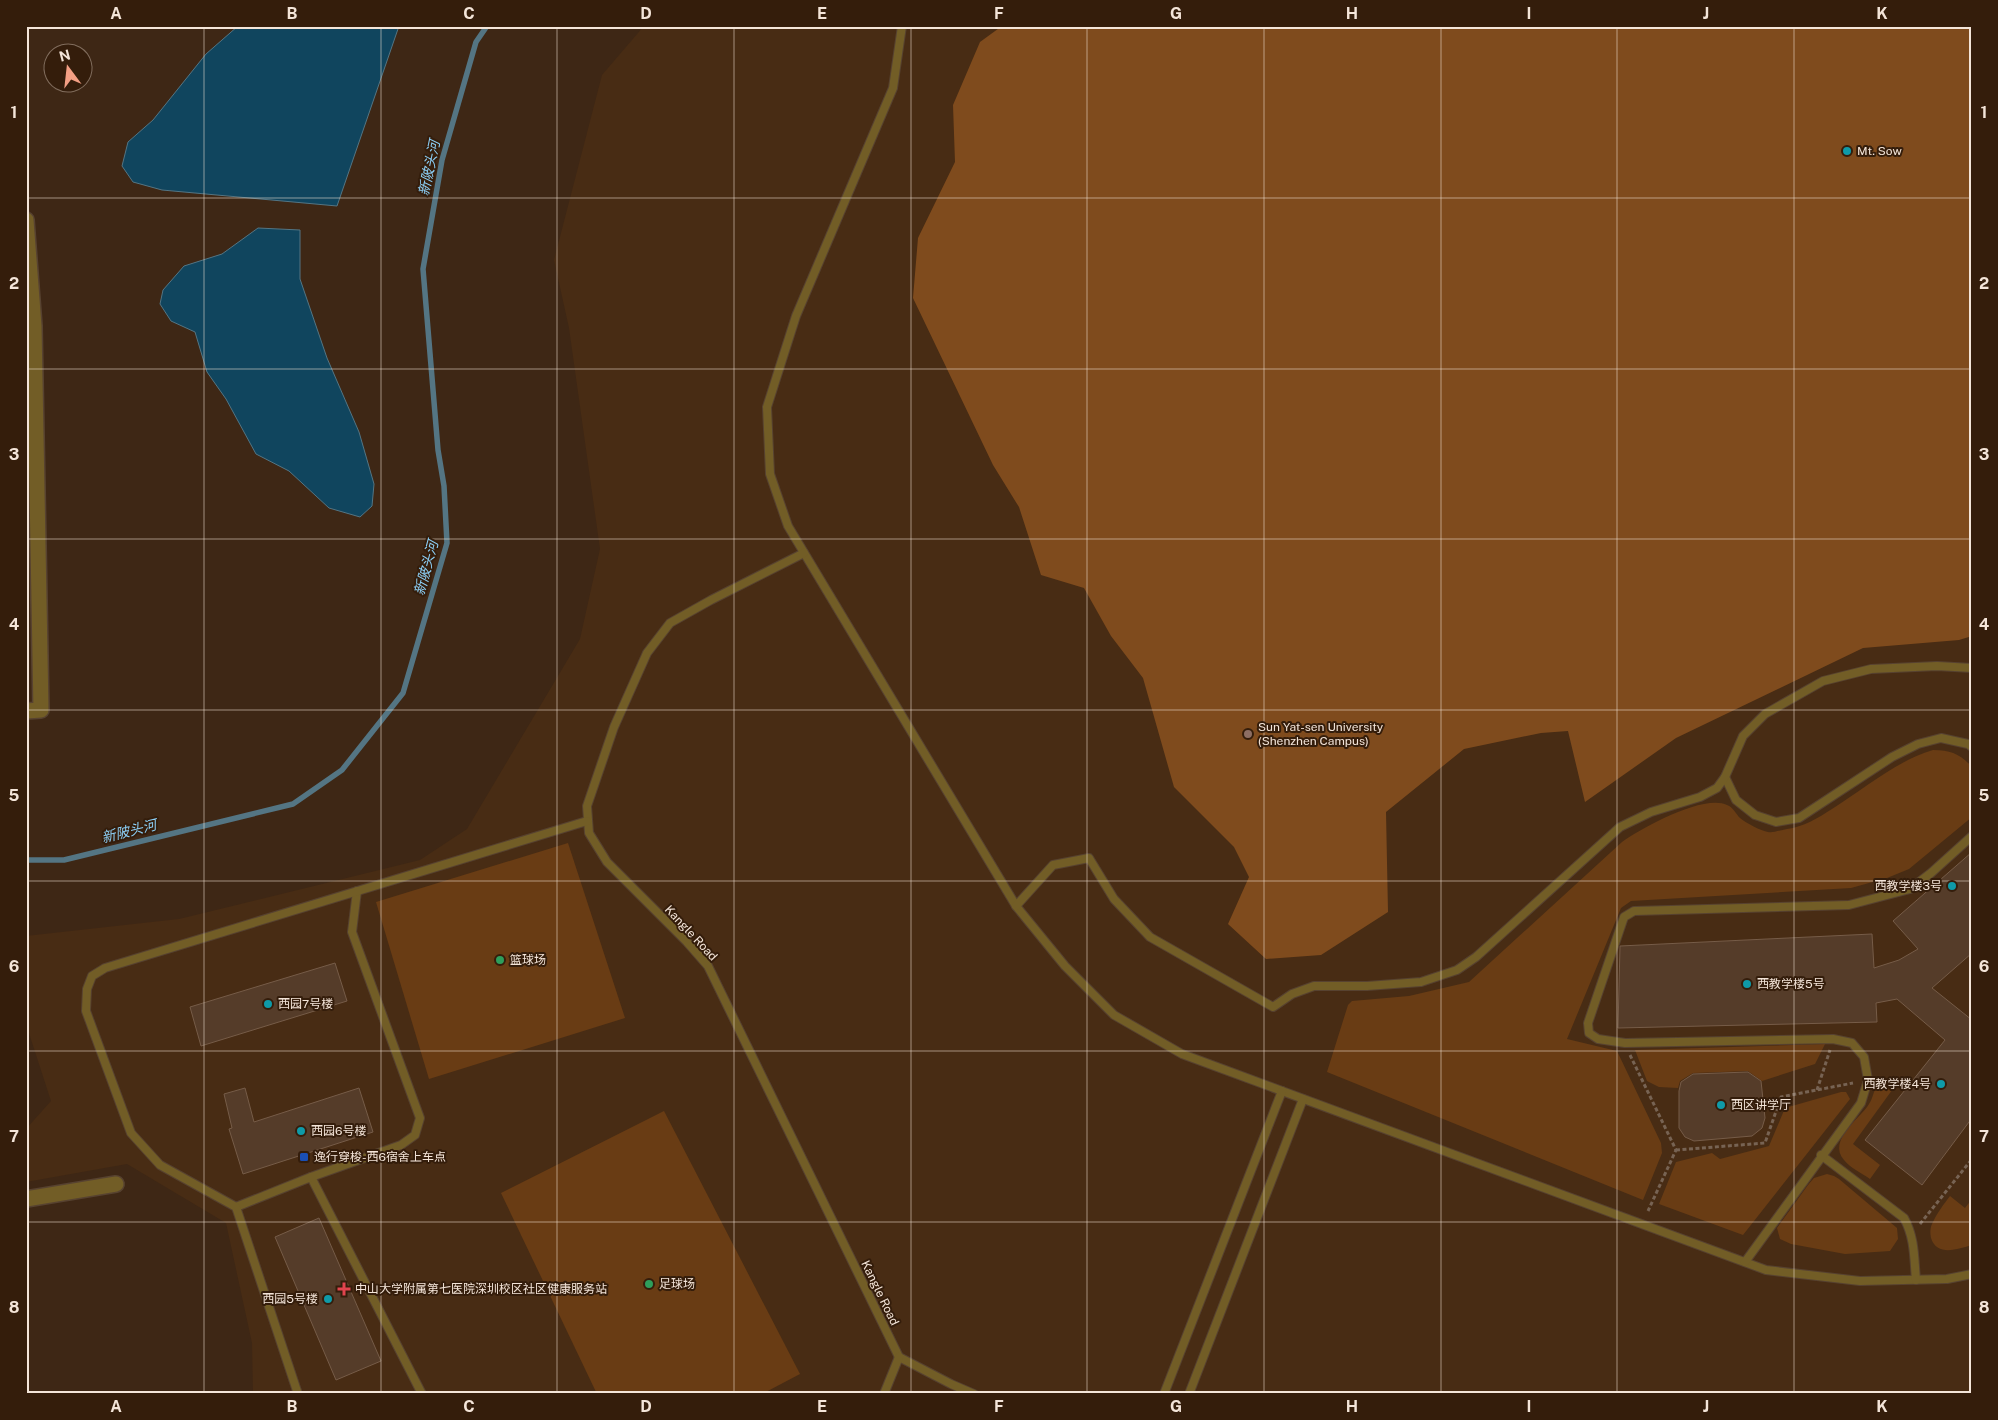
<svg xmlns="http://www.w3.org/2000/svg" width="1998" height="1420" font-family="'Public Sans','Noto Sans SC',sans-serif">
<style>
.built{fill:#482c14}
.green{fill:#693c14}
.forest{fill:#7f4b1d}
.water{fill:#10455e;stroke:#547583}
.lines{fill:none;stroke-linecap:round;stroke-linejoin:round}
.stream{stroke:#547583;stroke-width:5.5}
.building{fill:#553c29;stroke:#765c48}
.lane-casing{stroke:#574230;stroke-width:10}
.street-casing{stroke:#574230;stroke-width:18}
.path{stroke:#776353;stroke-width:3;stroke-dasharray:4 2.5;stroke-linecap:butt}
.lane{stroke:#725d26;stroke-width:8}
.street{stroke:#725d26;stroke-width:15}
.grid{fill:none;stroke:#f4e5d9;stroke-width:1;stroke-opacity:0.55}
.culture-dot{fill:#0f9aa8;stroke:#341d0b;stroke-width:2}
.education-dot{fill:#8d6e63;stroke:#341d0b;stroke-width:2}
.leisure-dot{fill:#2e9e5b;stroke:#341d0b;stroke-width:2}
.transit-dot{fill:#1a4fb4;stroke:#341d0b;stroke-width:2}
.health-dot{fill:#e0444e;stroke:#341d0b;stroke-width:2}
.labels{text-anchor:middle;stroke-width:4;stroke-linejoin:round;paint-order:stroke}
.poi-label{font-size:12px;fill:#f4e5d9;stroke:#341d0b;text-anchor:start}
.street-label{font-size:12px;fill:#f4e5d9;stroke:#341d0b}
.water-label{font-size:14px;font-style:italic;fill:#8ccff6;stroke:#341d0b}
.neatline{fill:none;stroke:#f4e5d9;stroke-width:2}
.grid-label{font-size:16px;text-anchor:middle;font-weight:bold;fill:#f4e5d9}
</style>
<rect width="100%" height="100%" fill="#3e2715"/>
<path class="built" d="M 644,26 L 1972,26 L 1972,1394 L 253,1394 L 252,1343 L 226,1223 L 127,1164 L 26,1182 L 26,1129 L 51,1101 L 26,1024 L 26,936 L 179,919 L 420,860 L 467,829 L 580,639 L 600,549 L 569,328 L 554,260 L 602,75 Z"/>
<g class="green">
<path d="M 1933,750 C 1951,750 1960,754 1972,767 L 1972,817 L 1909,869 L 1887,878 L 1851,888 L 1631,901 L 1621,908 L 1567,1039 L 1617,1051 L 1661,1143 L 1662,1153 L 1643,1200 L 1327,1072 L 1348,1005 L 1352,1001 L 1409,996 L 1469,982 L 1622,842 C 1642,828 1703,794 1727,805 C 1733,807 1736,814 1740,818 C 1746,823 1761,831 1768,832 C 1773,833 1781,830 1787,829 C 1803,827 1818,818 1832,809 C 1864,789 1896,761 1933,750 Z"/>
<path d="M 568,843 L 625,1018 L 429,1079 L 376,902 Z"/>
<path d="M 1825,1044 L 1815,1064 L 1762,1081 L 1748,1071 L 1693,1073 L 1680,1081 L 1678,1088 L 1659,1087 L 1647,1081 L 1635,1050 Z"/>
<path d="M 1885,1084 L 1895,1086 L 1853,1144 L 1880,1165 L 1870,1179 C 1862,1173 1850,1168 1844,1160 C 1827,1140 1860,1119 1869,1104 C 1873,1098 1873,1092 1877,1086 Z"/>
<path d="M 1841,1092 L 1846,1092 L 1850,1099 L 1743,1235 L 1659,1204 L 1676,1162 L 1712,1153 L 1720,1159 L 1769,1146 L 1785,1108 Z"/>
<path d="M 664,1111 L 800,1374 L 762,1394 L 597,1394 L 501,1193 Z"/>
<path d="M 1827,1174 L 1834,1176 L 1839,1179 L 1897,1228 L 1898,1239 L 1890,1251 L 1845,1254 L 1791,1244 L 1780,1239 L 1777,1228 L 1808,1185 L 1814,1178 Z"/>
<path d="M 1950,1196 L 1965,1208 L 1972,1199 L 1972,1245 C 1958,1249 1937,1257 1931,1238 C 1930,1232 1930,1227 1933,1222 C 1937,1213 1944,1204 1950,1196 Z"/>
</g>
<path class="forest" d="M 1002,26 L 1972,26 L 1972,636 L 1959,640 L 1863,648 L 1676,738 L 1585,802 L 1568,731 L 1541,733 L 1464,749 L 1386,812 L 1388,912 L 1321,955 L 1266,959 L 1228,924 L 1249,877 L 1234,847 L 1174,787 L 1143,678 L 1111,636 L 1084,588 L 1041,575 L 1019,507 L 993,465 L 913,298 L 918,238 L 955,162 L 953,105 L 980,42 Z"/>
<g class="water">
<path d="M 238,26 L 399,26 L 337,206 L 162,190 L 133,182 L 122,166 L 128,142 L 153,120 L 206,54 Z"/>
<path d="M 258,228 L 300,230 L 300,279 L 327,358 L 359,432 L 374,484 L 372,506 L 360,517 L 329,508 L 289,471 L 256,454 L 226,399 L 207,372 L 195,332 L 171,321 L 160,304 L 163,290 L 184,266 L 222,254 Z"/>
</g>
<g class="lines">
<path class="stream" d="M 26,860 L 64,860 L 293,804 L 342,770 L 403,693 L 447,543 L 444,486 L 438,450 L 423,269 L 442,160 L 476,42 L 487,26"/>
</g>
<g class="building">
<path d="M 1972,852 L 1972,953 L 1932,988 L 1972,1020 L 1972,1118 L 1922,1185 L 1865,1140 L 1945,1040 L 1897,999 L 1876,1003 L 1877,1022 L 1618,1028 L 1620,946 L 1872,934 L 1874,968 L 1899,960 L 1918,949 L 1893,921 Z"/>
<path d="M 335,963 L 347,1001 L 201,1046 L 190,1007 Z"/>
<path d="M 1748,1072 L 1761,1081 L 1765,1118 L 1762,1128 L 1752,1136 L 1694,1141 L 1685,1137 L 1679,1128 L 1679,1091 L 1681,1082 L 1693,1074 Z"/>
<path d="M 245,1088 L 254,1122 L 359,1088 L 373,1132 L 243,1174 L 229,1129 L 232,1128 L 224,1094 Z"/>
<path d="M 319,1218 L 381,1361 L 336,1380 L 275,1237 Z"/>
</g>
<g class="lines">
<g class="lane-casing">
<g id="lane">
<path d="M 902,26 L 893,88 L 796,316 L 767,407 L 770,474 L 788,526 L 1016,906 L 1065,966 L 1114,1015 L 1182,1054 L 1766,1270 L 1860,1281 L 1947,1279 L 1972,1274"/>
<path d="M 804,553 L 711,600 L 670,623 L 647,653 L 614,727 L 587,806 L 589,833 L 607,862 L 687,942 L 708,966 L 899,1357 L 951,1384 L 974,1394"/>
<path d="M 1725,777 L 1736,800 L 1755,815 L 1776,822 L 1799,818 L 1892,757 L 1918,744 L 1941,738 L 1968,744 L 1972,747"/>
<path d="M 1016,906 L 1053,865 L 1089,858 L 1114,899 L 1150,937 L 1273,1007 L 1292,994 L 1314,986 L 1367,986 L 1421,982 L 1457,970 L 1476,957 L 1620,827 L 1651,812 L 1700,797 L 1717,788 L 1725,777 L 1743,736 L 1765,714 L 1823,681 L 1871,669 L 1937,666 L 1972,668"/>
<path d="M 1821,1155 L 1904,1218 C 1915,1238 1914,1258 1916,1280"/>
<path d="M 311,1177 L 422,1394"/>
<path d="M 236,1207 L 311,1177 L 401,1145 L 415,1135 L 420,1118 L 352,932 L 357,891"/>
<path d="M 1745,1262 L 1861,1103 L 1868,1080 L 1864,1057 L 1852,1043 L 1833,1039 L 1625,1043 L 1598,1039 L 1589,1033 L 1588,1023 L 1624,917 L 1634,911 L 1849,905 L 1910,889 L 1931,873 L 1972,836"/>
<path d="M 298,1394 L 236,1207 L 160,1165 L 131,1133 L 86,1011 L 87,989 L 92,976 L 105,968 L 587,821"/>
<path d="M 884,1394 L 899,1357"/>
<path d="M 1164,1394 L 1282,1091"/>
<path d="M 1189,1394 L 1303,1099"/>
</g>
</g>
<g class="street-casing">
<g id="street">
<path d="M 26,220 L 34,326 L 41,710 L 26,711"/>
<path d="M 26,1199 L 116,1184"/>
</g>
</g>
<g class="path">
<path d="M 1630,1055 L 1676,1150 L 1648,1211"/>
<path d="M 1817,1090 L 1830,1050"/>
<path d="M 1676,1150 L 1765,1143 L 1781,1097 L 1853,1083"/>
<path d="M 1920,1224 L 1972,1159"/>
</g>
<use href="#lane" class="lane"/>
<use href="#street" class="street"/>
</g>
<path class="grid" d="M 204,26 L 204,1394M 381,26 L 381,1394M 557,26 L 557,1394M 734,26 L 734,1394M 911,26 L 911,1394M 1087,26 L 1087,1394M 1264,26 L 1264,1394M 1441,26 L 1441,1394M 1617,26 L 1617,1394M 1794,26 L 1794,1394M 26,198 L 1972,198M 26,369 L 1972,369M 26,539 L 1972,539M 26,710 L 1972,710M 26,881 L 1972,881M 26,1051 L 1972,1051M 26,1222 L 1972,1222"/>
<g class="culture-dot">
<circle cx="1847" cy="151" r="5"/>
<circle cx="1952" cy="886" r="5"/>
<circle cx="1747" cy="984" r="5"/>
<circle cx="268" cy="1004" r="5"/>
<circle cx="1941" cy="1084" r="5"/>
<circle cx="1721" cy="1105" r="5"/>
<circle cx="301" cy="1131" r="5"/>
<circle cx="328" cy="1299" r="5"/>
</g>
<circle class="education-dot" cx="1248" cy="734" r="5"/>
<g class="leisure-dot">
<circle cx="500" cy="960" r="5"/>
<circle cx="649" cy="1284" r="5"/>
</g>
<rect class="transit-dot" x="299" y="1152" width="10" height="10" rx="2.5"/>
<path class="health-dot" d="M341.5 1281.5h5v5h5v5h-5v5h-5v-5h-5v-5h5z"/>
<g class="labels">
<g class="poi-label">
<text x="1857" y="155">Mt. Sow</text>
<text x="1258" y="731">Sun Yat-sen University<tspan x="1258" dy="14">(Shenzhen Campus)</tspan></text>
<text x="1942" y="890" text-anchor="end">西教学楼3号</text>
<text x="510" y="964">篮球场</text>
<text x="1757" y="988">西教学楼5号</text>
<text x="278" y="1008">西园7号楼</text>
<text x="1931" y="1088" text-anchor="end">西教学楼4号</text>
<text x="1731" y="1109">西区讲学厅</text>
<text x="311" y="1135">西园6号楼</text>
<text x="314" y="1161">逸行穿梭-西6宿舍上车点</text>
<text x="659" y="1288">足球场</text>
<text x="355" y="1293">中山大学附属第七医院深圳校区社区健康服务站</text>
<text x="318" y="1303" text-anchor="end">西园5号楼</text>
</g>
<g class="street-label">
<text transform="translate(691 933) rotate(47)" y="4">Kangle Road</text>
<text transform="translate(880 1293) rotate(64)" y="4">Kangle Road</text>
</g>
<g class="water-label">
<text transform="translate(429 168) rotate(-78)" y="5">新陂头河</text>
<text transform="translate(426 568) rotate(-75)" y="5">新陂头河</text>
<text transform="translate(129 831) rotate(-14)" y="5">新陂头河</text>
</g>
</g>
<rect width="1998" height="1420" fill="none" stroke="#341d0b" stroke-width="55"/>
<g transform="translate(68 68) rotate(345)"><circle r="24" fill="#341d0b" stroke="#816d5d"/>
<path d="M0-4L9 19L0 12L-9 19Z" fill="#f39f84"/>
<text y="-8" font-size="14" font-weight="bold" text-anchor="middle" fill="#f4e5d9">N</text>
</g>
<rect x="28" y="28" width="1942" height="1364" class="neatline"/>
<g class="grid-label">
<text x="116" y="19">A</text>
<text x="292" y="19">B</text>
<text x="469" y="19">C</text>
<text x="646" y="19">D</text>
<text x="822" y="19">E</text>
<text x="999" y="19">F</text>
<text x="1176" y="19">G</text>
<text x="1352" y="19">H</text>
<text x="1529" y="19">I</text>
<text x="1706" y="19">J</text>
<text x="1882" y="19">K</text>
<text x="14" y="118">1</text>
<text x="1984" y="118">1</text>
<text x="14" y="289">2</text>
<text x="1984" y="289">2</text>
<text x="14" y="460">3</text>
<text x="1984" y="460">3</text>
<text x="14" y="630">4</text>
<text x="1984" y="630">4</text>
<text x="14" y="801">5</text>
<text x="1984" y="801">5</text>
<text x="14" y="972">6</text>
<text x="1984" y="972">6</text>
<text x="14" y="1142">7</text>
<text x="1984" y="1142">7</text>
<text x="14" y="1313">8</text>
<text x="1984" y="1313">8</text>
<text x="116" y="1412">A</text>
<text x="292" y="1412">B</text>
<text x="469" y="1412">C</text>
<text x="646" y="1412">D</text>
<text x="822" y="1412">E</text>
<text x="999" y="1412">F</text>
<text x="1176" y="1412">G</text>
<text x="1352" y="1412">H</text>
<text x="1529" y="1412">I</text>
<text x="1706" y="1412">J</text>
<text x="1882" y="1412">K</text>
</g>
</svg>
